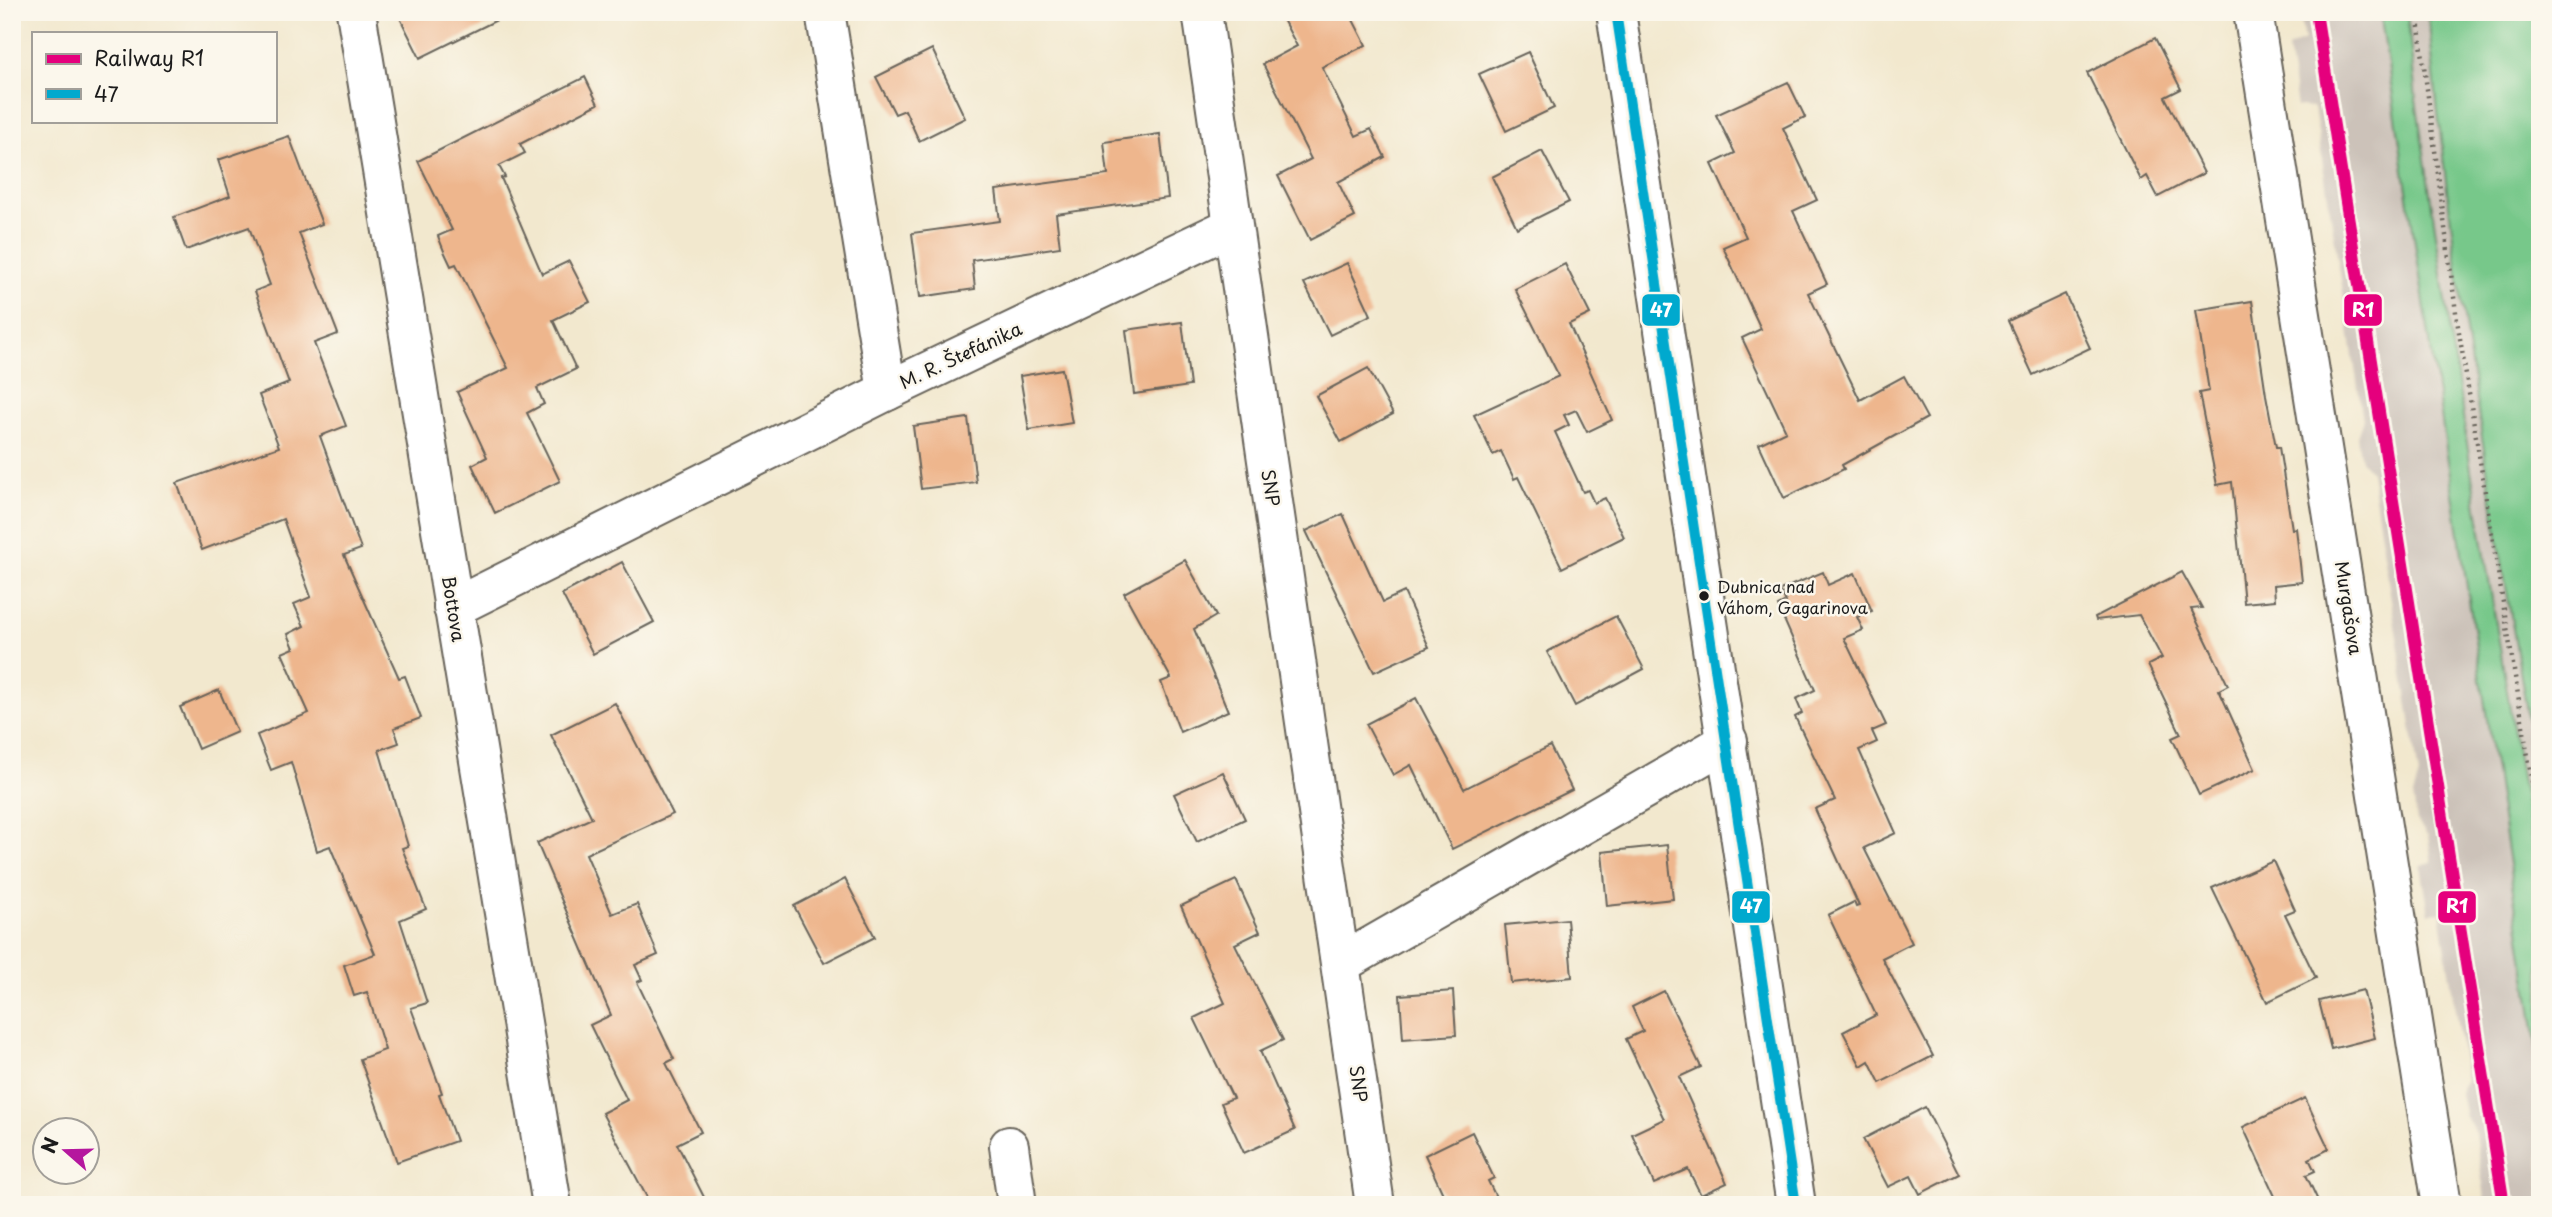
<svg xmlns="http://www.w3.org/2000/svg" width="2552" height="1217" font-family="'Playpen Sans',sans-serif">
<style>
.industrial{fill:#ccc2b9}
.green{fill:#77c88a;stroke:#4a7253;stroke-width:2}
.building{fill:#eeb68d}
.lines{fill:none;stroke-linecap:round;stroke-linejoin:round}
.street-casing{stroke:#67635a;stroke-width:42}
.path{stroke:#67635a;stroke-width:4.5;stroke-dasharray:2 5;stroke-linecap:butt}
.street{stroke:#fff;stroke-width:38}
.bus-1-casing{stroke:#fbf7ec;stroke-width:16}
.bus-1{stroke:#00a9ce;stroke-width:10}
.rail-1-casing{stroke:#fbf7ec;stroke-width:18}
.rail-1{stroke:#e5007d;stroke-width:12}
.bus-dot{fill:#1c1c1c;stroke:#fbf7ec;stroke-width:2.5}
.labels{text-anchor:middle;stroke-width:5;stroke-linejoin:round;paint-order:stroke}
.bus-label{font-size:16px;fill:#1c1c1c;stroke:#fbf7ec;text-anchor:start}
.street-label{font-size:18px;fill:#1c1c1c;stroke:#fbf7ec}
.line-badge{stroke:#fbf7ec;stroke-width:2.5}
.badge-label{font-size:19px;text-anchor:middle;font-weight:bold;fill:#fff}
</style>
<rect width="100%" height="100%" fill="#fbf7ec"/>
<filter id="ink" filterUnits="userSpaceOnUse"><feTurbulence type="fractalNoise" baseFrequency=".0143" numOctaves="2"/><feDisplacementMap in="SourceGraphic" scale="14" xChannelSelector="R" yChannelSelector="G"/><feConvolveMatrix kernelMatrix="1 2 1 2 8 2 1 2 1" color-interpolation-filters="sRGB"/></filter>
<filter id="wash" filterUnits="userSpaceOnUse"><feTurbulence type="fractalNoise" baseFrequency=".00686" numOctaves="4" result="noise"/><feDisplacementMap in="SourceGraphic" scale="28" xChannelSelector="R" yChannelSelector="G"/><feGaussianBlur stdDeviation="1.57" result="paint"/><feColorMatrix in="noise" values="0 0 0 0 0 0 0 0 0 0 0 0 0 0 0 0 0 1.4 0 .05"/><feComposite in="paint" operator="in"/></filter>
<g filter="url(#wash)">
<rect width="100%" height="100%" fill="#f2e8ce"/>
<path class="industrial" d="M 2299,12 L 2464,12 L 2540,480 L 2540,1205 L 2486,1205 L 2474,1128 L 2465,1117 L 2460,1093 L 2466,1080 L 2440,912 L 2429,913 L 2421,866 L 2432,863 L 2428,836 L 2417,821 L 2413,796 L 2419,776 L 2371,472 L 2361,460 L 2357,436 L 2363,419 L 2314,108 L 2297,107 L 2288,48 L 2304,40 Z"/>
<g class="green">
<path d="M 2380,12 L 2407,12 L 2416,99 L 2471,470 L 2540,893 L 2540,1069 Z"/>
<path d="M 2428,12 L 2540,12 L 2540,790 C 2497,532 2451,273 2428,12 Z"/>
</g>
<g id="blocks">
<g class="building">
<path d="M 397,12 L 513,12 L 420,58 Z"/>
<path d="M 1279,12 L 1349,12 L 1366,45 L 1322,67 L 1356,136 L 1371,129 L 1385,157 L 1338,182 L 1355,217 L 1310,240 L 1278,176 L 1311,159 L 1263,64 L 1297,46 Z"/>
<path d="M 2155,38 L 2181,89 L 2165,97 L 2204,173 L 2158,197 L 2147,176 L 2141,180 L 2087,73 Z"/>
<path d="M 932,49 L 965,118 L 919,141 L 905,110 L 895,114 L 876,77 Z"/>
<path d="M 1528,52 L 1554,108 L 1506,131 L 1479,74 Z"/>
<path d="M 585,77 L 598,104 L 520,144 L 525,153 L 499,166 L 505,177 L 501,178 L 542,274 L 569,261 L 590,302 L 553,320 L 576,369 L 537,388 L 544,404 L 527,413 L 560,481 L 495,513 L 472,465 L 487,457 L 457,392 L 508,368 L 456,264 L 451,266 L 444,251 L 438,236 L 452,230 L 418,161 Z"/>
<path d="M 1788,82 L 1805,117 L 1783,128 L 1817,200 L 1793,211 L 1827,284 L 1808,293 L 1860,400 L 1904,376 L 1927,418 L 1842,465 L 1844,469 L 1784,498 L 1759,444 L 1786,431 L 1742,338 L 1761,329 L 1723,247 L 1746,237 L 1712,164 L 1735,153 L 1716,115 Z"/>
<path d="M 1160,134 L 1168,198 L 1056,214 L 1060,247 L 972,260 L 975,289 L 920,297 L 912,233 L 1000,221 L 996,190 L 1108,175 L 1104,142 Z"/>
<path d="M 289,136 L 322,224 L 299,233 L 338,334 L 314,343 L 346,426 L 320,436 L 361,549 L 344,555 L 399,678 L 405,676 L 421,718 L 394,728 L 399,743 L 379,750 L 408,846 L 402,848 L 426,909 L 400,920 L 427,1003 L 411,1008 L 442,1093 L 439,1094 L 456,1141 L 397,1162 L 360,1059 L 385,1050 L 367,992 L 354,996 L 344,965 L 375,954 L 330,846 L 317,851 L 291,762 L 271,770 L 257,735 L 309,713 L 282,653 L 294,648 L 288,634 L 304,626 L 294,604 L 311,597 L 283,519 L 202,550 L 177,483 L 279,447 L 259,395 L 289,383 L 255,291 L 270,285 L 249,227 L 186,250 L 174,217 L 230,196 L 218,160 Z"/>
<path d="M 1542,151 L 1569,202 L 1517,228 L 1492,177 Z"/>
<path d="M 1347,263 L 1371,315 L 1330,335 L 1304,283 Z"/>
<path d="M 1565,264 L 1590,314 L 1569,324 L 1612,420 L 1587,432 L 1576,410 L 1564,415 L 1569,425 L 1555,432 L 1583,492 L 1588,490 L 1594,503 L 1605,498 L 1624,537 L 1562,568 L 1518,477 L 1514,479 L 1501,451 L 1493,455 L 1474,415 L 1559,376 L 1515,289 Z"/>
<path d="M 2065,294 L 2090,348 L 2033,375 L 2008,321 Z"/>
<path d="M 2252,301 L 2266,395 L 2276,447 L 2279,447 L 2292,529 L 2296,528 L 2302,582 L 2274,585 L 2275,600 L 2244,603 L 2232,482 L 2217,485 L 2199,393 L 2209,391 L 2196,310 Z"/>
<path d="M 1182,322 L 1190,386 L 1134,394 L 1126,330 Z"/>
<path d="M 1368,368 L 1393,414 L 1341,442 L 1316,396 Z"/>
<path d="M 1062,369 L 1072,423 L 1029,430 L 1020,376 Z"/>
<path d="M 968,418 L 976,482 L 921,489 L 913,426 Z"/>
<path d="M 1343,514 L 1383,602 L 1404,592 L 1429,647 L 1374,672 L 1306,531 Z"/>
<path d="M 1185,560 L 1216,616 L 1194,629 L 1228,711 L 1180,732 L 1161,682 L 1171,678 L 1124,593 Z"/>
<path d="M 622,562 L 654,622 L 593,654 L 562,594 Z"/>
<path d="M 1823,572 L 1828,585 L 1855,573 L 1872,611 L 1857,617 L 1863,630 L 1844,638 L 1886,725 L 1872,731 L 1877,742 L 1859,750 L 1896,833 L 1864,848 L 1912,943 L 1882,958 L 1933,1056 L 1880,1083 L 1869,1061 L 1861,1066 L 1843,1032 L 1876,1015 L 1828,915 L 1854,902 L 1856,907 L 1859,906 L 1815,809 L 1835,800 L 1795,717 L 1802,713 L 1796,699 L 1815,690 L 1778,606 L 1786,602 L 1780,590 Z"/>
<path d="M 2182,572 L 2202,608 L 2191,609 L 2228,685 L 2219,690 L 2255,769 L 2199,795 L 2172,738 L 2181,734 L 2148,665 L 2162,658 L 2139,615 L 2096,620 L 2095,617 Z"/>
<path d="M 1616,616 L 1644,669 L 1575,706 L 1547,652 Z"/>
<path d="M 219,690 L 237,732 L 198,749 L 180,707 Z"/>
<path d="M 1416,698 L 1464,789 L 1550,746 L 1572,790 L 1452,849 L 1411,765 L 1393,775 L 1366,724 Z"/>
<path d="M 615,703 L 673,814 L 586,854 L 612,914 L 637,904 L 658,955 L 635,965 L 642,980 L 637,982 L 674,1059 L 666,1063 L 701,1132 L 677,1144 L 708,1205 L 651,1205 L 602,1113 L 627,1100 L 590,1025 L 611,1015 L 537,843 L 592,818 L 551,735 Z"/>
<path d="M 1223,772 L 1245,819 L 1197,842 L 1174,794 Z"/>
<path d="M 1667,845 L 1673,899 L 1607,906 L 1602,852 Z"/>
<path d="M 2273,861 L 2295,910 L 2285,914 L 2316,978 L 2267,1002 L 2212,888 Z"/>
<path d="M 845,879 L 875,937 L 824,963 L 794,906 Z"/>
<path d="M 1236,880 L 1260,932 L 1235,944 L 1283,1040 L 1260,1051 L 1295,1130 L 1244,1153 L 1221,1103 L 1233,1098 L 1194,1018 L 1225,1003 L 1181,906 Z"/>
<path d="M 1567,919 L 1572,977 L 1511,983 L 1505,925 Z"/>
<path d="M 2363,990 L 2375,1038 L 2331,1049 L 2319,1001 Z"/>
<path d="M 1453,991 L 1456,1035 L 1403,1039 L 1400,995 Z"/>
<path d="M 1664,991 L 1701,1067 L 1679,1077 L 1727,1183 L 1701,1195 L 1688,1169 L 1654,1184 L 1632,1134 L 1664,1119 L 1626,1039 L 1643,1031 L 1632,1007 Z"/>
<path d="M 2305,1098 L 2329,1149 L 2309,1159 L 2315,1171 L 2306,1175 L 2320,1205 L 2279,1205 L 2243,1127 Z"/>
<path d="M 1925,1107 L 1959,1174 L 1920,1194 L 1911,1176 L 1888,1187 L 1863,1139 Z"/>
<path d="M 1472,1132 L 1494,1178 L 1488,1181 L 1500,1205 L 1448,1205 L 1425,1155 Z"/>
</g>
</g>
</g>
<g filter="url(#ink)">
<use href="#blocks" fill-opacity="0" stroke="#67635a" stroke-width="2"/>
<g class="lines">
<g class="street-casing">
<g id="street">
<path d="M 356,12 L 552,1205"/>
<path d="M 825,12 L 887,391 L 1231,227"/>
<path d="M 1202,12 L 1375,1205"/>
<path d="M 1616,12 L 1796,1205"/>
<path d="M 2253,12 L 2442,1205"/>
<path d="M 453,608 L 887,391"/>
<path d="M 1342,963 L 1728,741"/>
<path d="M 1009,1146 L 1017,1205"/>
</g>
</g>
<path class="path" d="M 2417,12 L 2457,320 L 2540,830"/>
<use href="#street" class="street"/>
<g class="bus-1-casing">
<path id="bus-1" d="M 1616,12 L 1796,1205"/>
</g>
<use href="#bus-1" class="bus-1"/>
<g class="rail-1-casing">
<path id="rail-1" d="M 2316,12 L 2504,1205"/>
</g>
<use href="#rail-1" class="rail-1"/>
</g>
</g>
<circle class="bus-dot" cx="1704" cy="596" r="6"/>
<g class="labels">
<g class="bus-label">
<text x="1717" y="593">Dubnica nad<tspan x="1717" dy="21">Váhom, Gagarinova</tspan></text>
</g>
<g class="street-label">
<text transform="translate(961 356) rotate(-25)" y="6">M. R. Štefánika</text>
<text transform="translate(1270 488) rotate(81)" y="6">SNP</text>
<text transform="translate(2348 608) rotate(81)" y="6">Murgašova</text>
<text transform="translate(453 609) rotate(81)" y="6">Bottova</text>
<text transform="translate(1358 1084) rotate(82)" y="6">SNP</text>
</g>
</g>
<g class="line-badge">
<rect x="1641" y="293" width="40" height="34" rx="7" fill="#00a9ce"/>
<rect x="2343" y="293" width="40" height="34" rx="7" fill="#e5007d"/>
<rect x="1731" y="890" width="40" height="34" rx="7" fill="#00a9ce"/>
<rect x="2437" y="890" width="40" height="34" rx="7" fill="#e5007d"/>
</g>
<g class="badge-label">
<text x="1661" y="317">47</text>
<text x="2363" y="317">R1</text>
<text x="1751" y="913">47</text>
<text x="2457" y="913">R1</text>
</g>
<rect width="2552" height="1217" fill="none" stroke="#fbf7ec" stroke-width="42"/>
<rect x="32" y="32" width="245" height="91" fill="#fbf7ec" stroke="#a29f99" stroke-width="2"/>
<rect x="46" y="54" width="35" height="10" fill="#e5007d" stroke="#a29f99" stroke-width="2"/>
<text x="94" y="66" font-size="21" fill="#1c1c1c">Railway R1</text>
<rect x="46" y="89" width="35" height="10" fill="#00a9ce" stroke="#a29f99" stroke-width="2"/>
<text x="94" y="102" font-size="21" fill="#1c1c1c">47</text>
<g transform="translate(66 1151) rotate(290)"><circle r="33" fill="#fbf7ec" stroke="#a29f99" stroke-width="2"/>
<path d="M0-5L12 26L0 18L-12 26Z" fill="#b5179e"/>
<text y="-10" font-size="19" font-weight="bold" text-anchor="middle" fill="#1c1c1c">N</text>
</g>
</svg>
